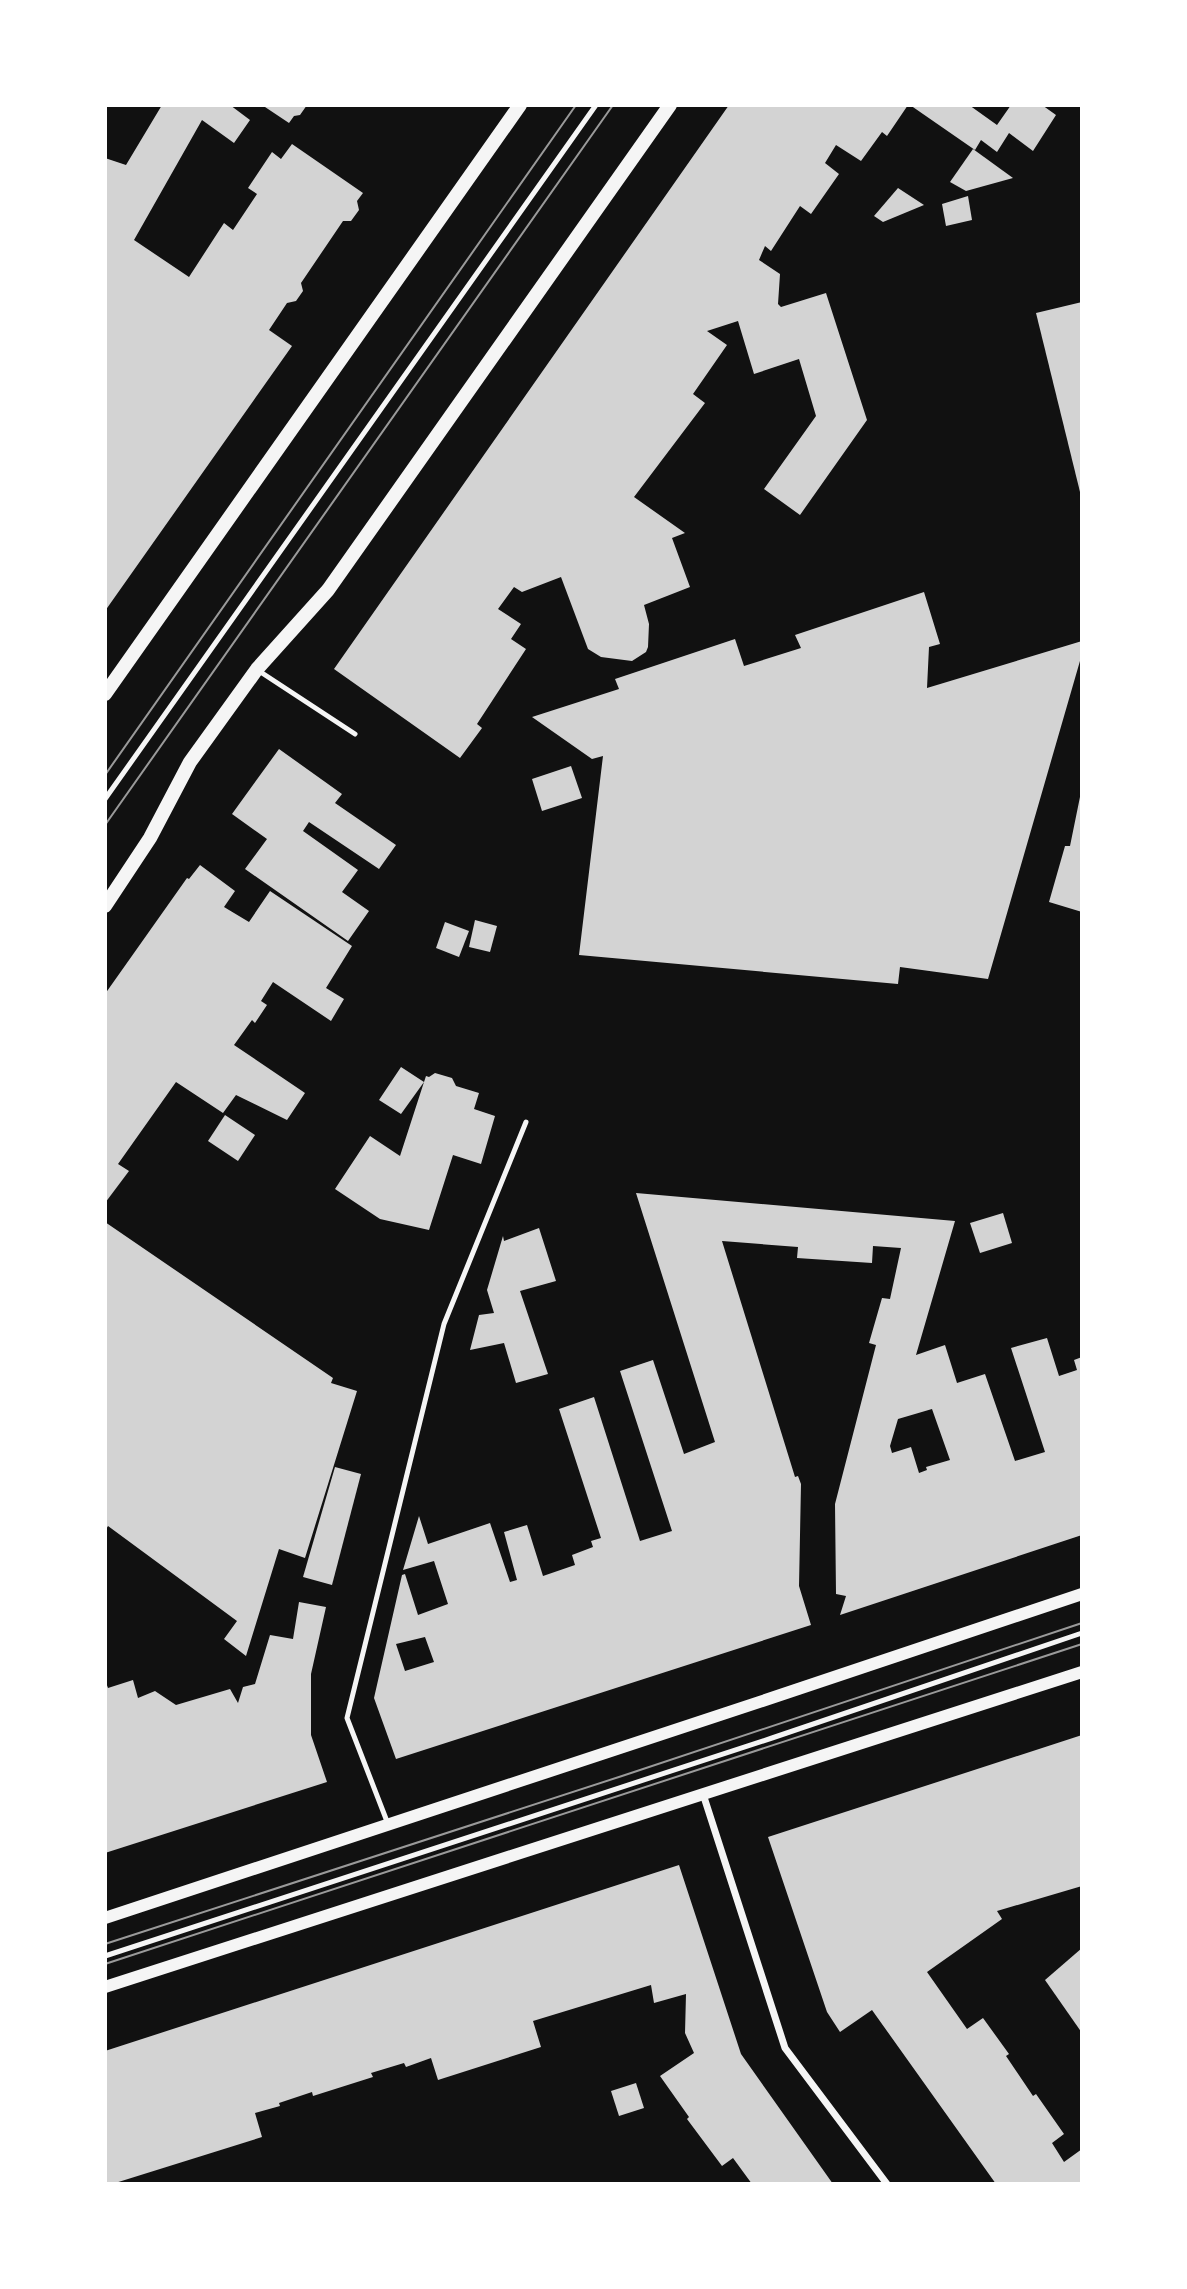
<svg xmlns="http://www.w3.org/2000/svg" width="1187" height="2289" font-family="'Alegreya Sans',sans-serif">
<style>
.building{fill:#d3d3d3;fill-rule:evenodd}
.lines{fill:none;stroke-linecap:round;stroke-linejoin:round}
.service{stroke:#f5f5f5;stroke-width:5}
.minor{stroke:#f5f5f5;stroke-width:7}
.tertiary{stroke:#f5f5f5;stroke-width:12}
.secondary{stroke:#f5f5f5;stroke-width:14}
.tram{stroke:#9a9a9a;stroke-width:2}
</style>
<rect width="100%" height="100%" fill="#111"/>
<g class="building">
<path d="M 162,105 L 230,105 L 250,120 L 234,143 L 202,120 L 134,240 L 189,277 L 224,223 L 233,230 L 257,194 L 248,188 L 272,152 L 281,159 L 292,144 L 363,193 L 357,201 L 359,210 L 351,221 L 343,221 L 301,283 L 303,291 L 296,301 L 287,303 L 269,330 L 292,346 L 105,611 L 105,158 L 126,165 Z"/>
<path d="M 262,105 L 307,105 L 300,115 L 294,116 L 289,123 Z"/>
<path d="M 729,105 L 908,105 L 887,136 L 882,132 L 861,161 L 836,145 L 825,163 L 839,174 L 811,214 L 800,206 L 771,251 L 765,246 L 759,260 L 780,274 L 778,304 L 781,307 L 826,293 L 867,420 L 800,515 L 764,489 L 816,416 L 799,359 L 754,374 L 738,321 L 707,331 L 727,345 L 693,394 L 705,403 L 634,497 L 685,533 L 672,538 L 690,587 L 644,605 L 649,624 L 648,647 L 646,652 L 632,661 L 601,657 L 588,649 L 561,577 L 522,592 L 514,587 L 498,609 L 521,624 L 511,639 L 526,649 L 477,724 L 482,728 L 460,758 L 334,669 Z"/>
<path d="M 910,105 L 969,105 L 997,125 L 1011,105 L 1042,105 L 1056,115 L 1033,151 L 1009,133 L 997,152 L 981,140 L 975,150 Z"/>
<path d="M 973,149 L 1013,178 L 966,191 L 950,182 Z"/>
<path d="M 898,188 L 924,205 L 883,222 L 874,216 Z"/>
<path d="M 968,196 L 972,220 L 946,226 L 942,204 Z"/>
<path d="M 1082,302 L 1082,496 L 1081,496 L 1036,313 Z"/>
<path d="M 924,592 L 940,644 L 929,647 L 927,688 L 1082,641 L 1082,654 L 988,979 L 900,967 L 898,984 L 579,955 L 603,756 L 592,759 L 532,717 L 619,689 L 615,679 L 735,639 L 744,666 L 801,648 L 795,635 Z"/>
<path d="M 279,749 L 342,794 L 335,803 L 396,845 L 379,869 L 309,822 L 303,831 L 358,870 L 342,892 L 369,911 L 348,941 L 245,869 L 267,839 L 232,814 Z"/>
<path d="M 571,766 L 582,798 L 542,811 L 532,779 Z"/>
<path d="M 1081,792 L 1082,792 L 1082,912 L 1049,902 L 1065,846 L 1070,846 Z"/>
<path d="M 200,865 L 235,891 L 224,907 L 249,922 L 270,891 L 352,946 L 326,988 L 344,999 L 331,1021 L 273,982 L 261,1001 L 267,1005 L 255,1023 L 252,1020 L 234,1045 L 305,1093 L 287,1120 L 236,1095 L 223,1113 L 176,1082 L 118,1164 L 129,1171 L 105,1203 L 105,994 L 187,878 L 189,879 Z"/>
<path d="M 475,920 L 497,926 L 490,952 L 469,947 Z"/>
<path d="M 445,922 L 469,931 L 459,957 L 436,948 Z"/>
<path d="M 401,1067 L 424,1082 L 426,1076 L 429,1077 L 435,1073 L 452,1078 L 456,1086 L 479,1093 L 474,1109 L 495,1116 L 481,1164 L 453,1155 L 429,1230 L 380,1219 L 335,1189 L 370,1136 L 400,1156 L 424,1082 L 401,1114 L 379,1100 Z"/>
<path d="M 225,1115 L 255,1135 L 238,1161 L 208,1141 Z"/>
<path d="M 636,1193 L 955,1221 L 916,1355 L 945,1345 L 957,1383 L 985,1374 L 1015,1461 L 1045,1452 L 1011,1348 L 1047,1338 L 1059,1376 L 1077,1370 L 1074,1360 L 1082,1357 L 1082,1535 L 840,1615 L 846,1596 L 836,1594 L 835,1504 L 876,1345 L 869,1343 L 882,1298 L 890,1299 L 901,1248 L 873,1246 L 872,1263 L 797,1258 L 798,1247 L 722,1241 L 795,1477 L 798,1476 L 801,1484 L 799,1586 L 811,1625 L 396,1759 L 374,1698 L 402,1575 L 405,1574 L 418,1615 L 448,1604 L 434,1561 L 403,1570 L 419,1516 L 428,1544 L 490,1523 L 510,1582 L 517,1580 L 504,1532 L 527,1525 L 543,1576 L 575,1565 L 572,1555 L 593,1547 L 591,1541 L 601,1538 L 559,1409 L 594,1397 L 640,1541 L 672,1531 L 620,1371 L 653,1360 L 684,1454 L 715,1442 ZM 932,1409 L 950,1460 L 926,1467 L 927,1470 L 919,1473 L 911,1447 L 892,1453 L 890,1446 L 898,1419 ZM 425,1637 L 434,1662 L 405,1671 L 396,1644 Z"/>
<path d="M 1003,1213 L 1012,1243 L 980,1253 L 970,1223 Z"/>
<path d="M 105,1222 L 333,1378 L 331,1383 L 357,1391 L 305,1558 L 279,1549 L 246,1656 L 224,1639 L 237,1621 L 108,1526 L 105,1531 Z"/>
<path d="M 539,1228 L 556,1281 L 520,1291 L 548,1374 L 516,1383 L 504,1343 L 470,1350 L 479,1315 L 494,1313 L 487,1290 L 503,1236 L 504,1241 Z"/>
<path d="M 335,1467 L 361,1474 L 332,1585 L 303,1577 Z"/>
<path d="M 299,1602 L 326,1607 L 311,1674 L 311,1735 L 327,1782 L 105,1853 L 105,1680 L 108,1688 L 133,1680 L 138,1698 L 155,1691 L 176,1705 L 230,1689 L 238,1703 L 243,1687 L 255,1684 L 270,1635 L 293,1639 Z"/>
<path d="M 1082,1735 L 1082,1886 L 997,1911 L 1002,1919 L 927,1972 L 967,2029 L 983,2018 L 1009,2054 L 1006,2056 L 1033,2096 L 1036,2094 L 1064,2134 L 1052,2143 L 1064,2162 L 1082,2149 L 1082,2184 L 996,2184 L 872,2010 L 840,2032 L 827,2012 L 768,1837 Z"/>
<path d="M 679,1865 L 741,2054 L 833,2184 L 752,2184 L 733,2158 L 722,2166 L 687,2119 L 689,2117 L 660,2076 L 694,2053 L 685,2033 L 686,1994 L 654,2003 L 651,1985 L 533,2021 L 541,2047 L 438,2080 L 431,2058 L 406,2067 L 404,2063 L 371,2073 L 373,2077 L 313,2096 L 312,2092 L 279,2103 L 280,2106 L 255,2113 L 262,2137 L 112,2184 L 105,2184 L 105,2051 Z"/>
<path d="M 1082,1948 L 1082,2033 L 1045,1980 Z"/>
<path d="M 636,2083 L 644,2108 L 619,2116 L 611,2091 Z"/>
</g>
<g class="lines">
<g class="service">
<path d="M 259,671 L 355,734"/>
<path d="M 105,799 L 596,105"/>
<path d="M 388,1824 L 347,1718 L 444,1324 L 526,1122"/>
<path d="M 105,1956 L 772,1738 L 1082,1633"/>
</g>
<path class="minor" d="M 703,1794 L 785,2048 L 887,2184"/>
<g class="tertiary">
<path d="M 105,1918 C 431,1810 757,1704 1082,1594"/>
<path d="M 105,1987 L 1082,1672"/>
</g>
<g class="secondary">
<path d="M 105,694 L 520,105"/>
<path d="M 105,906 L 150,838 L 190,762 L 257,669 L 328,590 L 670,105"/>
</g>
<g class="tram">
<path d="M 105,775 L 576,105"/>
<path d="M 105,825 L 613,105"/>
<path d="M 105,1944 L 622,1776 L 1082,1623"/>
<path d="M 105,1964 L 1082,1644"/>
</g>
</g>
<rect width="1187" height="2289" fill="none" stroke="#ffffff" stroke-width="214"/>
</svg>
